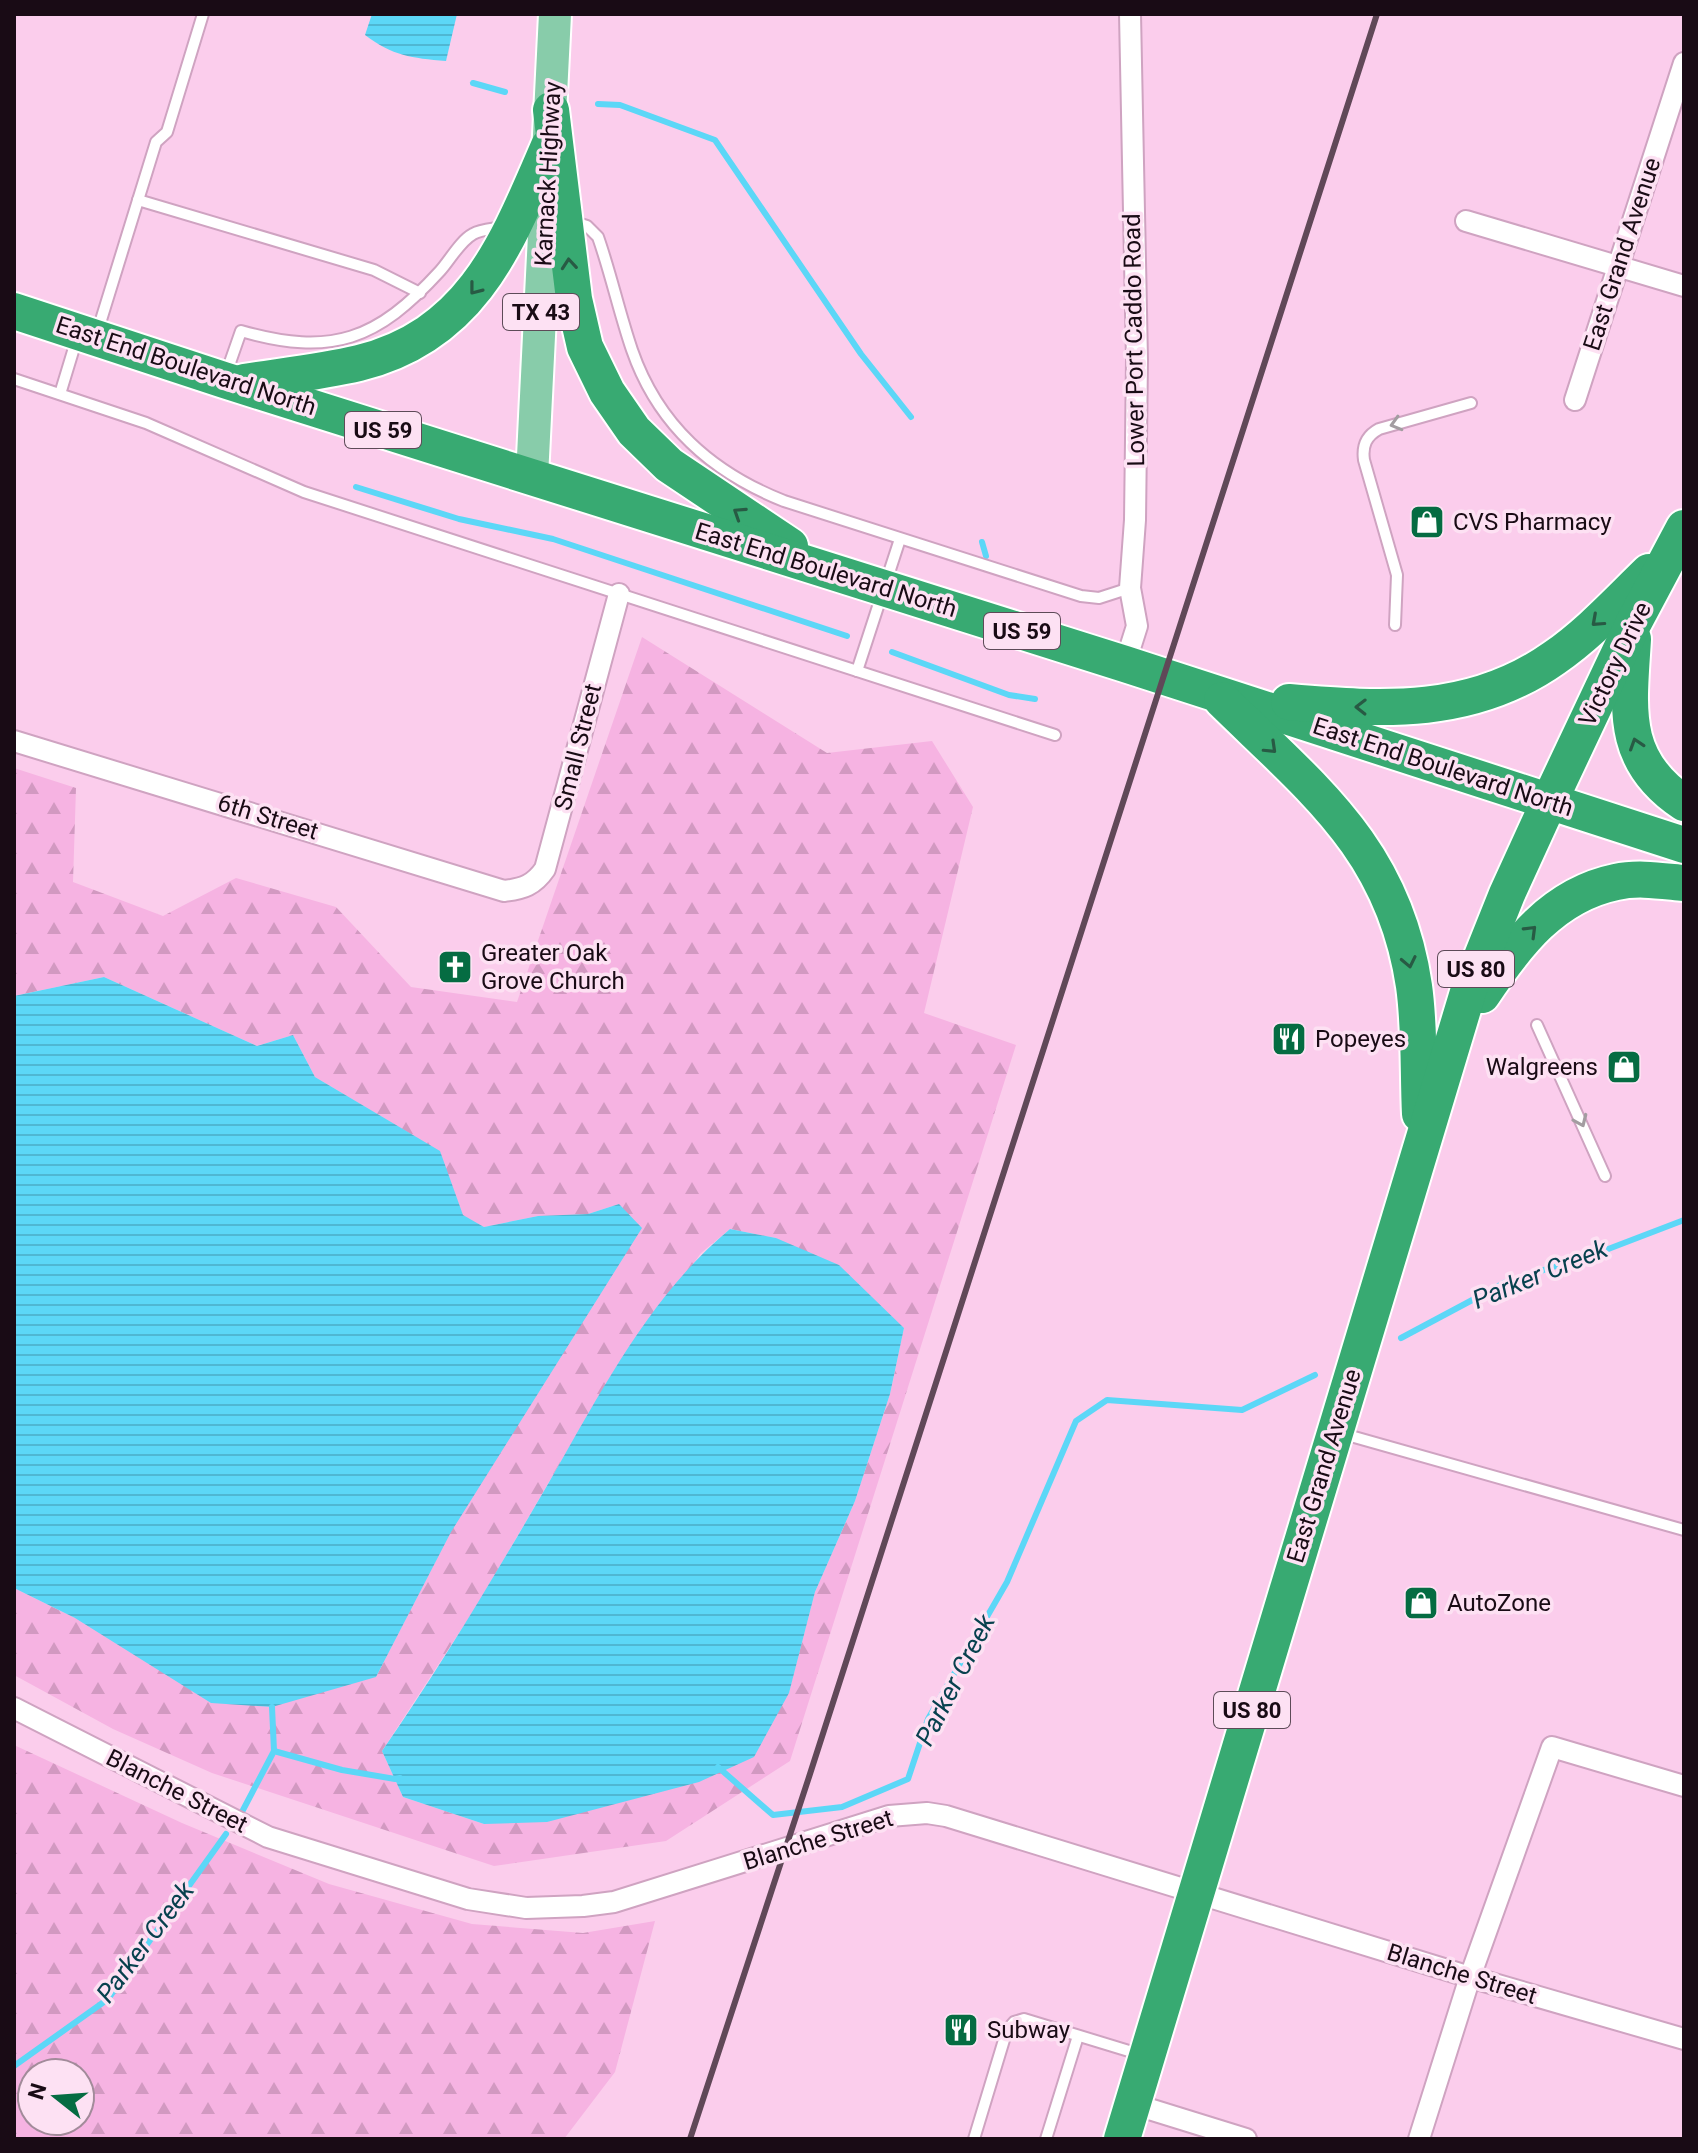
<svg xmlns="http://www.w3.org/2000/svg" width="1698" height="2153" font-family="Roboto,sans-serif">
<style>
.forest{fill:url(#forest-firs);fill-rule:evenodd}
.water{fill:url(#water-rules)}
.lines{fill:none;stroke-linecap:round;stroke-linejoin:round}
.stream{stroke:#5cd7f7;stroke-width:6}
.lane-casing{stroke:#cfa3c1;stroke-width:14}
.street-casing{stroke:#cfa3c1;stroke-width:24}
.primary-casing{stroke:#fff;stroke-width:36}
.highway-casing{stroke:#fff;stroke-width:40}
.lane{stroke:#fff;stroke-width:10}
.street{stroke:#fff;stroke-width:20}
.primary{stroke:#8ca;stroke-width:32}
.highway{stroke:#38aa72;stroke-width:36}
.rail{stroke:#604858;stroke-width:6}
.oneway{stroke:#285a44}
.oneway2{stroke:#a39da1}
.labels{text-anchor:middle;stroke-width:7;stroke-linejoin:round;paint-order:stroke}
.shield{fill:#fde1f3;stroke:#5d4b58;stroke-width:2}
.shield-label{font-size:22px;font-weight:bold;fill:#190b15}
.street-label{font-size:24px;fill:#190b15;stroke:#fde1f3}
.poi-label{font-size:24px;fill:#190b15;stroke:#fde1f3;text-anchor:start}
.water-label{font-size:26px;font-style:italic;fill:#07414e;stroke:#fde1f3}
</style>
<defs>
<pattern id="forest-firs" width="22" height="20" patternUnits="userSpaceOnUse" patternTransform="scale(2)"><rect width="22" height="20" fill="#f6b3e2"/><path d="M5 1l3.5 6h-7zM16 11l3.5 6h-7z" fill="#d299c1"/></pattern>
<pattern id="water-rules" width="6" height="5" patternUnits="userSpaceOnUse" patternTransform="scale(2)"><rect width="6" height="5" fill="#5cd7f7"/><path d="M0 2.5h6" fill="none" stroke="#4fb7d3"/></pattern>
</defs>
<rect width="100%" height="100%" fill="#fbcdec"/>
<g class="forest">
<path d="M 642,637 L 827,753 L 932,741 L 973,807 L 924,1013 L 1016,1045 L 790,1761 L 666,1841 L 494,1866 L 212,1773 L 113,1729 L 14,1675 L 14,1588 L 75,1618 L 376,1677 L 619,1204 L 588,1214 L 538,1216 L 484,1227 L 463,1216 L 439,1151 L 315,1077 L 293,1035 L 257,1046 L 104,977 L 14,996 L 14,768 L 76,788 L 73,882 L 163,916 L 236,878 L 336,907 L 411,987 L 517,1002 ZM 730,1229 L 776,1238 L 904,1328 L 890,1394 L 855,1501 L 815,1592 L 789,1692 L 484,1824 L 403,1797 L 382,1751 L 476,1607 L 591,1410 L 701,1253 Z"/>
<path d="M 14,1745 L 182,1823 L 329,1884 L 472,1924 L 583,1933 L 655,1921 L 615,2072 L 564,2139 L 14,2139 ZM 32,2073 L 80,2073 L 80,2121 L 32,2121 Z"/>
</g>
<g class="water">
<path d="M 372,14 L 457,14 L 446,61 C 411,58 393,56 365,35 Z"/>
<path d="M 104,977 L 257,1046 L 293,1035 L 315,1077 L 440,1151 L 463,1215 L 484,1227 L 538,1216 L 588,1214 L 619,1204 L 642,1228 L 451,1532 L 376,1677 L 272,1707 L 211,1703 L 75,1618 L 14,1588 L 14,996 Z"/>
<path d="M 730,1229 L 776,1238 L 839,1265 L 904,1328 L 890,1394 L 855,1501 L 815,1592 L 789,1693 L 754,1757 L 699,1782 L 547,1822 L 484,1824 L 403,1797 L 382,1751 C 442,1665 495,1575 548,1484 C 600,1394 649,1296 730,1229 Z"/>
</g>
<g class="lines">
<g class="stream">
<path d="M 473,83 L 505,92"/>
<path d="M 598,104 L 620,105 L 715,140 L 861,354 L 911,417"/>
<path d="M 356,487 L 459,519 L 553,539 L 847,636"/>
<path d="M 982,542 L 986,556"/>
<path d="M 892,652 L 1009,695 L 1035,699"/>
<path d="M 1401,1338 L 1506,1282 L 1603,1251 L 1684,1220"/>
<path d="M 272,1707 L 274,1751"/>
<path d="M 718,1767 L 773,1815 L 842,1807 L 908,1779 L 928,1719 L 1007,1582 L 1076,1421 L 1107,1400 L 1242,1410 L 1315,1375"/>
<path d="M 243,1810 L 274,1751 L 342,1770 L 395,1779 L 400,1778"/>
<path d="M 14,2066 L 108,1999 L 226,1834"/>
</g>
<g class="lane-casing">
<g id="lane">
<path d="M 138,200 L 374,270 L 420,293"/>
<path d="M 571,221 L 587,226 L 598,237 C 611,274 619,312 632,350 C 658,425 711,472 784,501 L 1081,596 L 1099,598 L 1130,588"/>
<path d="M 97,333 L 156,142 L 167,132 L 203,14"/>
<path d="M 226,374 L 241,331 C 332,357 377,340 440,271 C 450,260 460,241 473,234 C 481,229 494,229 503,227"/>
<path d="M 14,379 L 146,423 L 304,492 L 1055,735"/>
<path d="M 60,394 L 77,338"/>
<path d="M 1395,625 L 1397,575 L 1364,460 C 1362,446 1366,436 1379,429 L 1471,403"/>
<path d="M 857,671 L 900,539"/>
<path d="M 1537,1025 L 1605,1176"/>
<path d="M 1340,1433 L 1684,1530"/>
<path d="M 974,2139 L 1007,2030 L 1014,2022 L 1024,2019 L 1142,2055"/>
<path d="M 1046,2139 L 1078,2036"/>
</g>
</g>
<g class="street-casing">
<g id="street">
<path d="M 1466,221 L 1684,286"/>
<path d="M 1575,400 L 1684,63"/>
<path d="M 1125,664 L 1137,626 L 1130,588 L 1135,520 L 1137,360 L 1130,14"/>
<path d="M 14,741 L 504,891 C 523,889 534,885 545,869 L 619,594"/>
<path d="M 14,1708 L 268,1837 L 468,1899 L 526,1908 L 583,1906 L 614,1902 L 889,1816 L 927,1813 L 946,1816 L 1470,1977 L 1684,2039"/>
<path d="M 1133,2104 L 1246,2139"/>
<path d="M 1419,2139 L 1470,1977 L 1552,1747 L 1684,1786"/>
</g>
</g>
<g class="primary-casing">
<path id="primary" d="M 532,477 L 555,14"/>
</g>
<g class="highway-casing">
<g id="highway">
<path d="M 551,110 L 574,299 L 585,347 L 607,392 L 634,431 L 669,465 L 790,546"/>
<path d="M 14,311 L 224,380 L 1125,664 L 1684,845"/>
<path d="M 244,382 C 282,376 321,372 359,363 C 473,335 507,243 549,146"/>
<path d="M 1633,639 C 1629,707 1619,760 1684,803"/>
<path d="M 1222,700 C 1314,790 1394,850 1414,986 C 1420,1028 1418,1072 1420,1114"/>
<path d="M 1289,702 C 1384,710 1472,716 1554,658 C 1589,634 1619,601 1649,572"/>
<path d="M 1482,995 C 1516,944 1553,895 1616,882 C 1638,877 1662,881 1684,883"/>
<path d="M 1122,2139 L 1469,989 L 1507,894 L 1549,802 L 1634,622 L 1684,528"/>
</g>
</g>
<use href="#lane" class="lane"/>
<use href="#street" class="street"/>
<use href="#primary" class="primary"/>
<use href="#highway" class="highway"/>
<path class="rail" d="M 690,2139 L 809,1777 L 1377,14"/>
</g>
<defs><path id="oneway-chevron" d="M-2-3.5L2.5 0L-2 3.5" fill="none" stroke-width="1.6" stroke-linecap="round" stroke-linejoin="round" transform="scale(2)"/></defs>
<g class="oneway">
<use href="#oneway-chevron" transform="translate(569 264) rotate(-95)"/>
<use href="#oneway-chevron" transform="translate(475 289) rotate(128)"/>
<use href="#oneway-chevron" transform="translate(739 513) rotate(-147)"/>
<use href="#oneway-chevron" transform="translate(1597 621) rotate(138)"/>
<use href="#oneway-chevron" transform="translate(1361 707) rotate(-179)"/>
<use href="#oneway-chevron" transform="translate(1636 744) rotate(-108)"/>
<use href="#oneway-chevron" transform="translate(1271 748) rotate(44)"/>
<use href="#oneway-chevron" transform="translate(1531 931) rotate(-45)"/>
<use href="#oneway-chevron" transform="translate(1409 962) rotate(78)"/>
</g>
<g class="oneway2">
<use href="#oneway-chevron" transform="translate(1396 424) rotate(164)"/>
<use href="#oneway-chevron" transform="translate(1581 1121) rotate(66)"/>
</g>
<defs>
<g id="shop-square" transform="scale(1.8)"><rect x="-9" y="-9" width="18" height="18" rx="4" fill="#056c42" stroke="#fde1f3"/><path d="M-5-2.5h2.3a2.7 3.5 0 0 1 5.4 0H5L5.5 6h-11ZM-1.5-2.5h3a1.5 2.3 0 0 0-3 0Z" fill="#fff"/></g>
<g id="church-square" transform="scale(1.8)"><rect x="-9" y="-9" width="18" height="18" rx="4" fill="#056c42" stroke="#fde1f3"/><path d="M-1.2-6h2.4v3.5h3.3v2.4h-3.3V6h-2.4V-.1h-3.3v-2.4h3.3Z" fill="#fff"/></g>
<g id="restaurant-square" transform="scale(1.8)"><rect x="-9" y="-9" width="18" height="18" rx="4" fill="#056c42" stroke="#fde1f3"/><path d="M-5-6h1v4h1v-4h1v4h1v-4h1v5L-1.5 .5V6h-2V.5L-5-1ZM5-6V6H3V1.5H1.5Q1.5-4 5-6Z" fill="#fff"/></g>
</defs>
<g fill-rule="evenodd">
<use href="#shop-square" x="1427" y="522"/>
<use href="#church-square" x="455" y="967"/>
<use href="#restaurant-square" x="1289" y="1039"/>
<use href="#shop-square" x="1624" y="1067"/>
<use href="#shop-square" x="1421" y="1603"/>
<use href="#restaurant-square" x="961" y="2030"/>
</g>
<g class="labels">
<g class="shield">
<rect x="503" y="294" width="76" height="36" rx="6"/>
<rect x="345" y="412" width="76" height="36" rx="6"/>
<rect x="984" y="613" width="76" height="36" rx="6"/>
<rect x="1438" y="951" width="76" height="36" rx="6"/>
<rect x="1214" y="1692" width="76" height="36" rx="6"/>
</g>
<g class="shield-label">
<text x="541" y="320">TX 43</text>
<text x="383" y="438">US 59</text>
<text x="1022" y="639">US 59</text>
<text x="1476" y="977">US 80</text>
<text x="1252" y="1718">US 80</text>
</g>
<g class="street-label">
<text transform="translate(548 174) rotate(-87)" y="8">Karnack Highway</text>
<text transform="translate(1622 254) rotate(-72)" y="8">East Grand Avenue</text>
<text transform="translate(1134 340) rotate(-91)" y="8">Lower Port Caddo Road</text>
<text transform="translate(186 366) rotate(18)" y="8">East End Boulevard North</text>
<text transform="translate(826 570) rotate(17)" y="8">East End Boulevard North</text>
<text transform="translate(1615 664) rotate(-64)" y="8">Victory Drive</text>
<text transform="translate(578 747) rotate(-76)" y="8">Small Street</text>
<text transform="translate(1443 767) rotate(18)" y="8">East End Boulevard North</text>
<text transform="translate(268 817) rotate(17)" y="8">6th Street</text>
<text transform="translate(1324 1466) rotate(-73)" y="8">East Grand Avenue</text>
<text transform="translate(177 1791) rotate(27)" y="8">Blanche Street</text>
<text transform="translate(818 1840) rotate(-17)" y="8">Blanche Street</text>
<text transform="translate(1462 1974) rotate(17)" y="8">Blanche Street</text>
</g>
<g class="poi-label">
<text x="1453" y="530">CVS Pharmacy</text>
<text x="481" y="961">Greater Oak<tspan x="481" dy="28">Grove Church</tspan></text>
<text x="1315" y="1047">Popeyes</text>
<text x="1598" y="1075" text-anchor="end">Walgreens</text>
<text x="1447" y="1611">AutoZone</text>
<text x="987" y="2038">Subway</text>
</g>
<g class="water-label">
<text transform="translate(1540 1274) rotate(-22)" y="9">Parker Creek</text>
<text transform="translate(955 1680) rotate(-63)" y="9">Parker Creek</text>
<text transform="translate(145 1942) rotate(-53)" y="9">Parker Creek</text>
</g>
</g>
<rect width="1698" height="2153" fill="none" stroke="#190b15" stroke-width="32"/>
<g transform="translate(56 2097) rotate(287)"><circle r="38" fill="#fde1f3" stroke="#a28b9a" stroke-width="2"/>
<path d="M0-6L14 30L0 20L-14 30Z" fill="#056c42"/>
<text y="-12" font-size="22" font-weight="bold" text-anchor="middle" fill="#190b15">N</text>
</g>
</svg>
